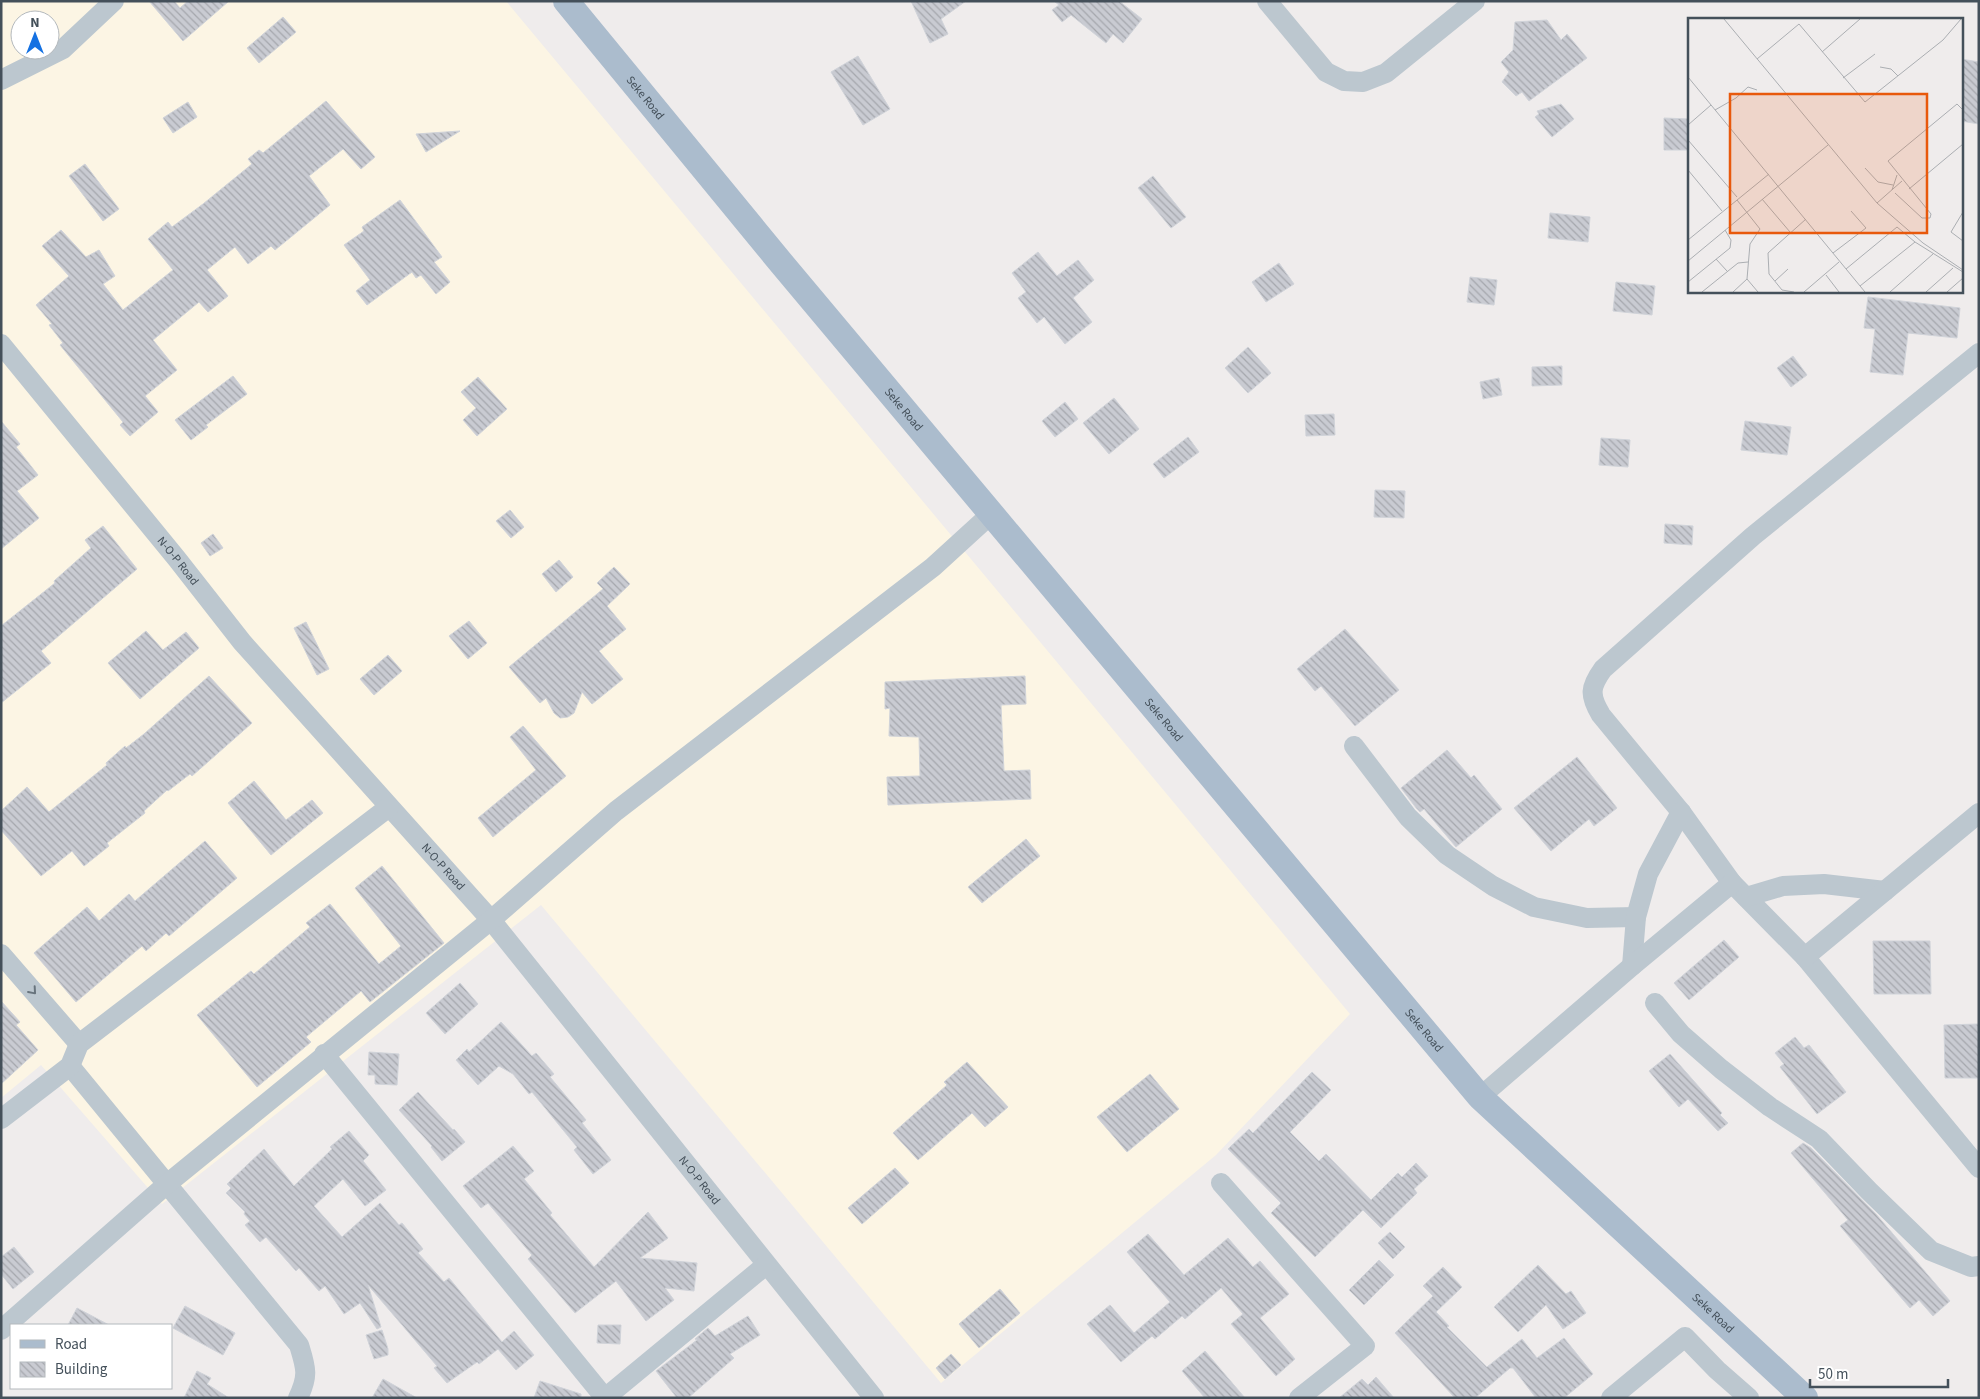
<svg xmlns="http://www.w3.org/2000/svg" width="1980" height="1399" font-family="'Source Sans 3',sans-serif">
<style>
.commercial{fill:#fcf5e4;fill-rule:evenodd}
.building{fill:url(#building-back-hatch);stroke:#d0d3d9}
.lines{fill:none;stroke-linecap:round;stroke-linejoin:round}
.minor{stroke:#bcc7cf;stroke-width:20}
.major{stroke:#abbccd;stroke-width:26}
.oneway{stroke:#68747d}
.labels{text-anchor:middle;stroke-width:4.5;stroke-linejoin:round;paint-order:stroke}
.street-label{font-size:12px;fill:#44505a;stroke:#fff}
.inset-road{fill:none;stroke:#abaeb2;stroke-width:1}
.view{fill:#e8590c;fill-opacity:0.15;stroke:#e8590c;stroke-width:2.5}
.inset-edge{fill:none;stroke:#44505a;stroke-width:2.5}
</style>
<defs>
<pattern id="building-back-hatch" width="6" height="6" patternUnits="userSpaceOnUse" patternTransform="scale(1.25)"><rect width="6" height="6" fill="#c9cbd2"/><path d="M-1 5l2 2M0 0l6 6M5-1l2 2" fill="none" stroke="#a5a7ad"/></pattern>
</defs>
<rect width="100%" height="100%" fill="#efecec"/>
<path class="commercial" d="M 1,1 L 506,1 L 1350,1014 L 1216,1155 L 941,1383 L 541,905 L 162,1204 L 41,1065 L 1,1098 ZM 20,20 L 50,20 L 50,50 L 20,50 Z"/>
<g class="building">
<path d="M 149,1 L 174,1 L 180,8 L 188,1 L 229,1 L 183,41 Z"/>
<path d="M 911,1 L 966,1 L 941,19 L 948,34 L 930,43 Z"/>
<path d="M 1054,1 L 1119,1 L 1142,19 L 1123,43 L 1113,34 L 1106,43 L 1071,15 L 1062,22 L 1052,10 L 1059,5 Z"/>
<path d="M 283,17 L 296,32 L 259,63 L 247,48 Z"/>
<path d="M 1547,20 L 1561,40 L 1567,34 L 1587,58 L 1529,101 L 1522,92 L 1516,96 L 1502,82 L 1509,72 L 1501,62 L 1513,50 L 1515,22 Z"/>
<path d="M 858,56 L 890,109 L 863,125 L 831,72 Z"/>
<path d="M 1961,59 L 1979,62 L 1979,124 L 1961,121 Z"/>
<path d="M 326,101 L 375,157 L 361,169 L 343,149 L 309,176 L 330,205 L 275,250 L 271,246 L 248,264 L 235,247 L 207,270 L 228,296 L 208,312 L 199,302 L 153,340 L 177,370 L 145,396 L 158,412 L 130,436 L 120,425 L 123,422 L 60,345 L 63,343 L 49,325 L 52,324 L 36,305 L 69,276 L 42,246 L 61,230 L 86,257 L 99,250 L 115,276 L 103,284 L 123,310 L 173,270 L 148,239 L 168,222 L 172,227 L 203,204 L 252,164 L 248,159 L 259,150 L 263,153 Z"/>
<path d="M 188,102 L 197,117 L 173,133 L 163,118 Z"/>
<path d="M 1561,104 L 1574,119 L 1552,137 L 1535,117 L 1539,114 L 1537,111 Z"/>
<path d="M 1664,118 L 1689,119 L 1689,150 L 1664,150 Z"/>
<path d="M 460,131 L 426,152 L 416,134 Z"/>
<path d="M 85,164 L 119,209 L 103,221 L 69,176 Z"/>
<path d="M 1153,176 L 1186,217 L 1171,228 L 1138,188 Z"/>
<path d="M 400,200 L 442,257 L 434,262 L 450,282 L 436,294 L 421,275 L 416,278 L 412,272 L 367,305 L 356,291 L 370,280 L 344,245 L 364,231 L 362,227 Z"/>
<path d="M 1550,213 L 1590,217 L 1588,242 L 1548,238 Z"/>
<path d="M 1038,252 L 1057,276 L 1078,260 L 1094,280 L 1073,298 L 1092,322 L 1065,344 L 1044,317 L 1037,323 L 1018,298 L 1026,292 L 1012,273 Z"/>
<path d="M 1279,263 L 1294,284 L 1266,302 L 1252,282 Z"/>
<path d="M 1470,277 L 1497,280 L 1494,305 L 1467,302 Z"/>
<path d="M 1616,282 L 1655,286 L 1652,315 L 1613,311 Z"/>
<path d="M 1868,297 L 1960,308 L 1957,338 L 1908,333 L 1903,375 L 1870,372 L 1875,329 L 1864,328 Z"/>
<path d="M 1248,347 L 1271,373 L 1248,393 L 1225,368 Z"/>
<path d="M 1793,356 L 1807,375 L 1791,387 L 1777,368 Z"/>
<path d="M 1562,366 L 1562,385 L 1532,386 L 1532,367 Z"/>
<path d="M 233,376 L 247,394 L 206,425 L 208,427 L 191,440 L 175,420 Z"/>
<path d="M 478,377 L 507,409 L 477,436 L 463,420 L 476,408 L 461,392 Z"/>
<path d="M 1499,378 L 1502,395 L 1483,399 L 1480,382 Z"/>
<path d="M 1114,398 L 1139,429 L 1109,454 L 1083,423 Z"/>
<path d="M 1065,402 L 1078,419 L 1055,437 L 1042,421 Z"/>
<path d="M 1334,414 L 1335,435 L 1306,436 L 1305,415 Z"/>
<path d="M 1,421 L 20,444 L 16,447 L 38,475 L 17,491 L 39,518 L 1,549 Z"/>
<path d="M 1745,421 L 1791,427 L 1787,455 L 1741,450 Z"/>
<path d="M 1188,437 L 1199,452 L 1164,478 L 1153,464 Z"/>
<path d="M 1601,438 L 1630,440 L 1628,467 L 1599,465 Z"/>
<path d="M 1375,490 L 1405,491 L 1404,518 L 1374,517 Z"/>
<path d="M 510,510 L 524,527 L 511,538 L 496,521 Z"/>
<path d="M 1665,524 L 1693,526 L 1692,545 L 1664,543 Z"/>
<path d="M 103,526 L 137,569 L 41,651 L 51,663 L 1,703 L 1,626 L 55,583 L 54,581 L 91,548 L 85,540 Z"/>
<path d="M 213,534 L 223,548 L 210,556 L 201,543 Z"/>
<path d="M 559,560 L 573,577 L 556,592 L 542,574 Z"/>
<path d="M 614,567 L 630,584 L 607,606 L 626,629 L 599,651 L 623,679 L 592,704 L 582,692 L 574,713 L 568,717 L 560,718 L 554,713 L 546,698 L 540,703 L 509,667 L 603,589 L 597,583 Z"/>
<path d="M 469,621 L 487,643 L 468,659 L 449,636 Z"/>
<path d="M 306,622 L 329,669 L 317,675 L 294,628 Z"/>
<path d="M 1345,629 L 1399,690 L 1355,726 L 1321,686 L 1315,691 L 1297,669 Z"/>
<path d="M 146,631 L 163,650 L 186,632 L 199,648 L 140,699 L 108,663 Z"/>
<path d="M 388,655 L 402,671 L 374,695 L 360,679 Z"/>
<path d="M 209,676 L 252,723 L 192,776 L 190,774 L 168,791 L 167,790 L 144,811 L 145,813 L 107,843 L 109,846 L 84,866 L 72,851 L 41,876 L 1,830 L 1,811 L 27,787 L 49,812 L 107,765 L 106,763 L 125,746 L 126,748 L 144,734 Z"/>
<path d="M 1025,676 L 1026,704 L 1001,705 L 1004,771 L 1030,770 L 1031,799 L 888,805 L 887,777 L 920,776 L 919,737 L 889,736 L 890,708 L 885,709 L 885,682 Z"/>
<path d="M 523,726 L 566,776 L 493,837 L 478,818 L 536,770 L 510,737 Z"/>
<path d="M 1447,750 L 1471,778 L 1474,775 L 1502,809 L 1456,847 L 1424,809 L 1420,812 L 1417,809 L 1401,788 Z"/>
<path d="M 1577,757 L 1617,808 L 1594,826 L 1589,819 L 1551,851 L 1514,808 Z"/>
<path d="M 254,781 L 286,820 L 312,800 L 323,813 L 271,855 L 228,803 Z"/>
<path d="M 1026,839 L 1040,856 L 982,903 L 968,887 Z"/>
<path d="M 205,841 L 237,878 L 169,936 L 166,933 L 146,951 L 142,946 L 76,1002 L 34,953 L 87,907 L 99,921 L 129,894 L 135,901 Z"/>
<path d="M 382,866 L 444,943 L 370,1002 L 361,991 L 306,1037 L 311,1042 L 257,1087 L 197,1015 L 251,971 L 254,974 L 310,927 L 306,923 L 330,904 L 379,964 L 401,946 L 355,888 Z"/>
<path d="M 1724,940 L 1739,957 L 1689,1000 L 1674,983 Z"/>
<path d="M 1873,941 L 1930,941 L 1931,994 L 1874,994 Z"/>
<path d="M 460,983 L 478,1004 L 445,1034 L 426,1013 Z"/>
<path d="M 1,1001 L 20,1022 L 16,1025 L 38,1050 L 1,1084 Z"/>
<path d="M 501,1022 L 532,1056 L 536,1053 L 554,1074 L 550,1077 L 586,1120 L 582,1123 L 611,1160 L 593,1174 L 574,1150 L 577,1147 L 532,1092 L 529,1094 L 513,1074 L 499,1066 L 478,1085 L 456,1060 L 467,1049 L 469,1052 Z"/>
<path d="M 1979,1024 L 1979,1078 L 1945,1078 L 1944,1025 Z"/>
<path d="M 1795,1037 L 1804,1048 L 1809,1045 L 1846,1092 L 1817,1114 L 1780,1067 L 1784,1064 L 1775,1053 Z"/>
<path d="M 369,1052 L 399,1054 L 397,1085 L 375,1084 L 375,1075 L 368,1075 Z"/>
<path d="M 1670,1054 L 1722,1113 L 1720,1115 L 1728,1123 L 1718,1131 L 1688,1099 L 1679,1107 L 1649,1071 Z"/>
<path d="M 967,1062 L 1008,1107 L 985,1127 L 972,1113 L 918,1160 L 893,1133 L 947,1085 L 944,1082 Z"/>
<path d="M 1312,1072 L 1331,1090 L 1290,1132 L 1319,1161 L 1326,1154 L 1371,1200 L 1398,1173 L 1402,1177 L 1416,1163 L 1428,1176 L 1414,1189 L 1417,1193 L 1381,1228 L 1363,1210 L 1315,1257 L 1271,1213 L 1281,1203 L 1228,1149 L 1249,1129 L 1253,1133 Z"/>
<path d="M 1150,1074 L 1179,1109 L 1127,1152 L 1097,1117 Z"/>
<path d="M 418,1092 L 453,1130 L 454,1129 L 465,1142 L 442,1161 L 431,1147 L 432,1146 L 399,1110 Z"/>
<path d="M 349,1131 L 369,1155 L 363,1161 L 386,1190 L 365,1206 L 343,1179 L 314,1206 L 342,1237 L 380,1203 L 399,1225 L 402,1223 L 423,1249 L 418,1253 L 444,1282 L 449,1278 L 502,1342 L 514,1331 L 534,1355 L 516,1370 L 498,1349 L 479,1364 L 477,1362 L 447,1383 L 434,1368 L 437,1366 L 368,1285 L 381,1327 L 377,1329 L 360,1303 L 344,1314 L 325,1286 L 319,1291 L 299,1268 L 296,1271 L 266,1237 L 260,1242 L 245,1225 L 250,1221 L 244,1214 L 245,1212 L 226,1193 L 231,1188 L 227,1184 L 264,1149 L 294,1186 L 332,1149 L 330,1147 Z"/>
<path d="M 1803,1143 L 1811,1148 L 1876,1214 L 1950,1301 L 1933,1316 L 1919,1300 L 1910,1308 L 1840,1226 L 1848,1220 L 1791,1153 Z"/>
<path d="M 513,1146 L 534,1171 L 524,1179 L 552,1213 L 550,1215 L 594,1267 L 648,1212 L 668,1238 L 640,1258 L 697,1263 L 694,1291 L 665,1288 L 674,1300 L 646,1321 L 616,1281 L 575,1313 L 528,1259 L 532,1255 L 488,1203 L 481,1208 L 463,1186 Z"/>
<path d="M 895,1168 L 909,1183 L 862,1224 L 848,1208 Z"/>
<path d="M 1390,1232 L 1405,1247 L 1393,1259 L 1378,1243 Z"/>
<path d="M 1148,1234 L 1184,1275 L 1228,1238 L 1253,1267 L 1260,1261 L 1289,1294 L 1260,1318 L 1295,1359 L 1276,1376 L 1231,1324 L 1243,1314 L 1221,1288 L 1185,1319 L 1182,1316 L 1155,1339 L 1152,1336 L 1121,1362 L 1087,1324 L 1110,1305 L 1134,1333 L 1170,1302 L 1127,1252 Z"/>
<path d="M 14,1247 L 34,1272 L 13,1289 L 1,1274 L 1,1257 Z"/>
<path d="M 1379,1260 L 1394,1275 L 1364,1305 L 1349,1290 Z"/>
<path d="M 1538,1265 L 1566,1294 L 1571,1291 L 1586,1313 L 1563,1329 L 1546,1305 L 1518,1332 L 1494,1307 Z"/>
<path d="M 1443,1267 L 1462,1287 L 1436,1312 L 1449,1326 L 1447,1327 L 1487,1367 L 1522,1339 L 1537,1358 L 1564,1338 L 1593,1374 L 1564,1398 L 1536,1398 L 1513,1368 L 1510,1368 L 1475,1398 L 1455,1398 L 1395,1333 L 1433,1296 L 1423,1286 Z"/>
<path d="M 1000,1289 L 1020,1313 L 979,1348 L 959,1324 Z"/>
<path d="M 185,1306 L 235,1333 L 223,1355 L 173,1328 Z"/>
<path d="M 77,1308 L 109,1325 L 68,1325 Z"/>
<path d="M 748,1316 L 760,1335 L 730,1354 L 734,1358 L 688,1398 L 677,1398 L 656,1371 L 697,1340 L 695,1339 L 708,1328 L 715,1336 Z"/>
<path d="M 598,1325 L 621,1325 L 620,1344 L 597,1343 Z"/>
<path d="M 382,1330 L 388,1349 L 388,1355 L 374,1359 L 366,1335 Z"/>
<path d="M 1205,1351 L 1245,1398 L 1205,1398 L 1182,1371 Z"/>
<path d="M 951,1354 L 961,1365 L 945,1379 L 936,1368 Z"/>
<path d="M 197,1371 L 211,1378 L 207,1384 L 229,1398 L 184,1398 Z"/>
<path d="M 1376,1377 L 1394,1398 L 1339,1398 L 1362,1379 L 1368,1385 Z"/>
<path d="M 383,1379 L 417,1398 L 372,1398 Z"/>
<path d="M 540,1381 L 581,1394 L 581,1398 L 534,1398 Z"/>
</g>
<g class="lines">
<g class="minor">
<path d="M 1267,1 L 1326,72 L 1344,81 L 1363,82 L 1386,73 L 1475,1"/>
<path d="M 1,80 L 63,49 L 114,1"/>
<path id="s1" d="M 1,344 L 177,559 L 242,642 L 491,920 L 874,1398"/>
<path d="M 1979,353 L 1753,536 L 1603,669 C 1590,687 1589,695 1601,715 L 1681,812 L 1732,883 L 1805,957 L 1979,1168"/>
<path d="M 1354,746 L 1408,817 L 1447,855 L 1493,886 L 1534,907 L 1587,918 L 1636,917"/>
<path d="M 1746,897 L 1783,886 L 1824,884 L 1885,891"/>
<path d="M 1,954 L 79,1044"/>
<path d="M 1805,957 L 1979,813"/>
<path d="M 1632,966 L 1636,917 L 1648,874 L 1681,812"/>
<path d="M 1655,1003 L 1681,1034 L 1721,1069 L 1770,1107 L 1819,1139 L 1869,1191 L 1931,1251 L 1971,1267 L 1979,1266"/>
<path d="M 324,1054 L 605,1398"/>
<path d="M 70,1066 L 299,1345 C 306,1368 309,1375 298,1398"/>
<path d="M 1480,1097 L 1632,966 L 1732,883"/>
<path d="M 1,1119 L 70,1066 L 79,1044 L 389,807"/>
<path d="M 1221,1183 L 1365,1346 L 1299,1398"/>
<path d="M 1,1330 L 167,1184 L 491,920 L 616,811 L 933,567 L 991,514"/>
<path d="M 605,1398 L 766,1265"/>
<path d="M 1611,1398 L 1685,1337 L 1717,1370 L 1749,1398"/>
</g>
<path class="major" id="s2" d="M 566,1 L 782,264 L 1480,1097 L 1805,1398"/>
</g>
<defs><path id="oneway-chevron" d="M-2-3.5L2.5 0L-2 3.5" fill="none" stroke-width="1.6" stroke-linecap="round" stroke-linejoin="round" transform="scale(1.25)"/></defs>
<use class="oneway" href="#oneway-chevron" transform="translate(33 991) rotate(49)"/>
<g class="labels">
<g class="street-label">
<text dy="4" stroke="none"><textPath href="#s2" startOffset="125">Seke Road</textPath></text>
<text dy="4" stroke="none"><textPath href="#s2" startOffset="530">Seke Road</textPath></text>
<text dy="4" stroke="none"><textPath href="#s1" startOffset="280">N-O-P Road</textPath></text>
<text dy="4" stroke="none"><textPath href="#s2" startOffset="935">Seke Road</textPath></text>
<text dy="4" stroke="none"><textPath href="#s1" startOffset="685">N-O-P Road</textPath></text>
<text dy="4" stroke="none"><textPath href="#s2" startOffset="1340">Seke Road</textPath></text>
<text dy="4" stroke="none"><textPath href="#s1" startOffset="1090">N-O-P Road</textPath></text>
<text dy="4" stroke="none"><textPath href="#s2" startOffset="1745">Seke Road</textPath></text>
</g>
</g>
<g transform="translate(1688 18)">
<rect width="275" height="275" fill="#efecec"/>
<path class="inset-road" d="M 36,1 L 189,185 L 235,225 L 275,252M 134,34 L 172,1M 69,41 L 111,6 L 177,84 L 255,22 L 273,1M 192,49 L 203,51 L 210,58M 0,59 L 177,274M 155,60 L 187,36M 27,92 L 48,80 L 60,69 L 69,72M 0,107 L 23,87M 0,122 L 49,179M 177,150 L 190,164 L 205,167M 0,152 L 34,193M 221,171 L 275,126M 204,172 L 209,157M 207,175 L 234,200 L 242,200 L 243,196 L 200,143 L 269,86 L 275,92M 74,181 L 102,214M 49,182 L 72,211 L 62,226 L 59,261 L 70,274M 189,185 L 214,163M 275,194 L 263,214 L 275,223M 0,222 L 81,156M 145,235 L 178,210 L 163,193M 28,241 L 39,253M 0,243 L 140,127M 158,251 L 209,209 L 227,224 L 275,254M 138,257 L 151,274M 87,263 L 100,251M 0,264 L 42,230 L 43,222 L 37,212M 172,268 L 227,224M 14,274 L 50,245 L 60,244M 45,274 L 59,261M 106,274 L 94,272 L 81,256 L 80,235 L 118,201M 116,274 L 151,244M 202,274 L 245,236M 238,274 L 265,250M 259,274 L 275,260"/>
<path class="view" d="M 42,76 L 239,76 L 239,215 L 42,215 Z"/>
<rect width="275" height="275" class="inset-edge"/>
</g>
<rect width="1980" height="1399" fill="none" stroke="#44505a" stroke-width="5"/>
<rect x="10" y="1324" width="162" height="65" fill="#ffffff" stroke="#b4b9bd"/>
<rect x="20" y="1340" width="25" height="8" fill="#abbccd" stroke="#b4b9bd"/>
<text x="55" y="1349" font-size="15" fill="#44505a">Road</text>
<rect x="20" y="1362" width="25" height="15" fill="url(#building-back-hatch)" stroke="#b4b9bd"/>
<text x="55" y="1374" font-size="15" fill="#44505a">Building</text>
<g transform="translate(35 35)"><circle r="24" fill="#ffffff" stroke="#b4b9bd"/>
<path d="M0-4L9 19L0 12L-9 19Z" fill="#1471e2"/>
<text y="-8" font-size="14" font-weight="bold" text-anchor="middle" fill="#44505a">N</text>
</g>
<path d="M1810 1379v8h138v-8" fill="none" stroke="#44505a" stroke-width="2.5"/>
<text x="1818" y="1379" font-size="15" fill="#44505a" stroke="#ffffff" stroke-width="4" paint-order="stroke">50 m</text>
</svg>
